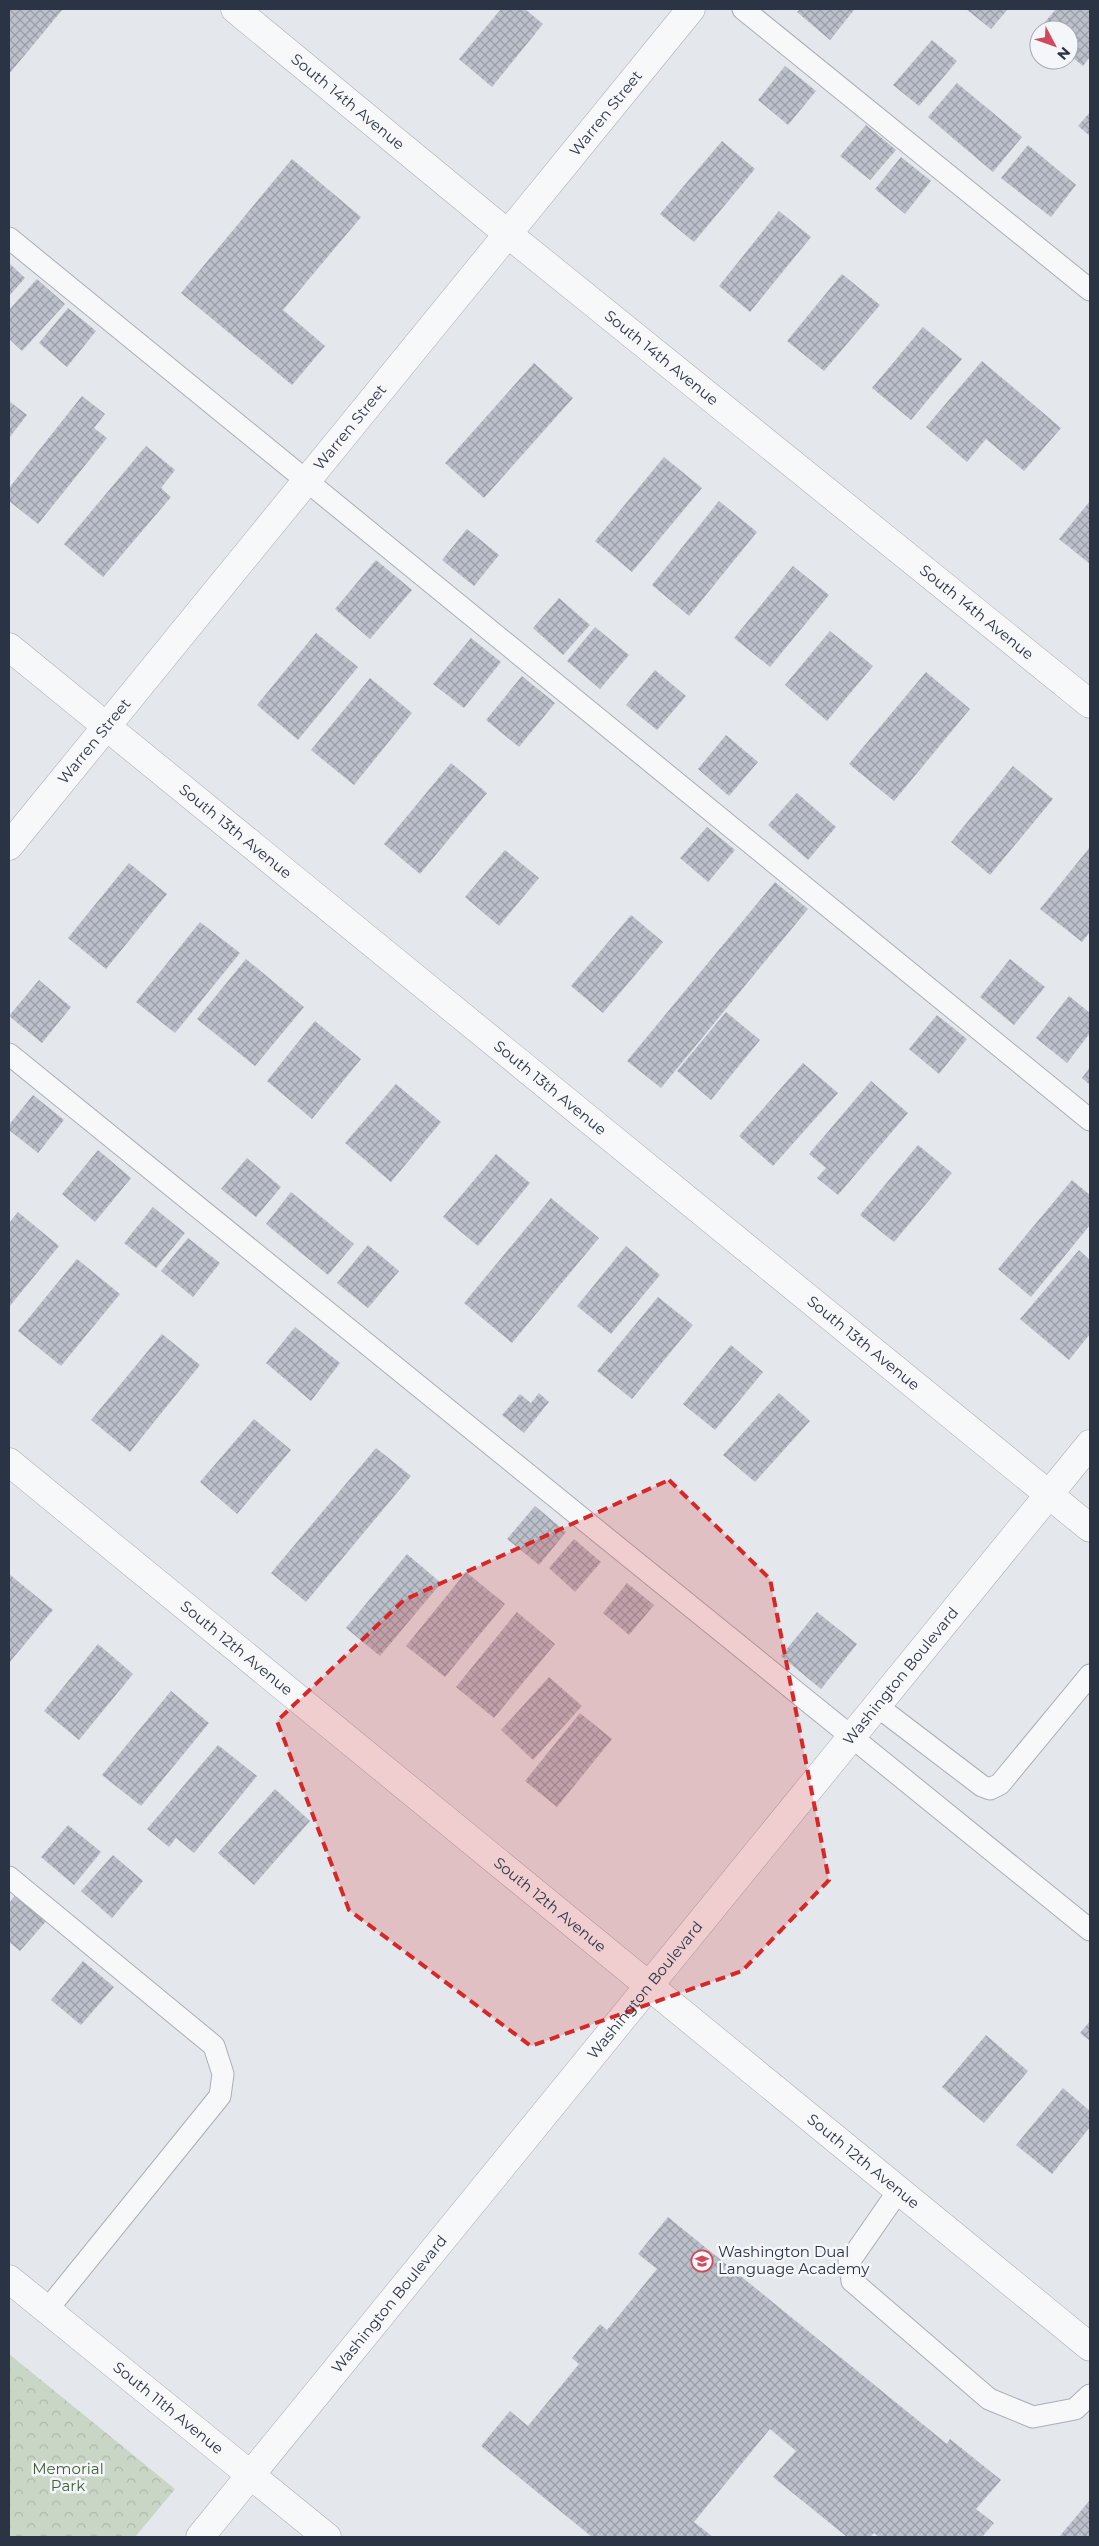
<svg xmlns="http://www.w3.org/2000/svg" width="1099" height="2546" font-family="Montserrat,sans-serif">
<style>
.park{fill:url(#park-crowns)}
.building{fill:url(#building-cross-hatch)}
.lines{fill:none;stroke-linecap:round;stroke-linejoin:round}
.service-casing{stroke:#a9aeb7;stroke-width:23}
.minor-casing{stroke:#a9aeb7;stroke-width:29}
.tertiary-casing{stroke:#a9aeb7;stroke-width:29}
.service{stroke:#f7f8fa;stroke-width:21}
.minor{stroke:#f7f8fa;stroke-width:28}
.tertiary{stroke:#f7f8fa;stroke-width:28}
.marked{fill:#d62828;fill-opacity:0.2;stroke:#d62828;stroke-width:4;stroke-dasharray:10 6;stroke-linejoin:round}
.labels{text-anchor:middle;stroke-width:5;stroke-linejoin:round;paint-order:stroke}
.street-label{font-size:15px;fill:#2b3445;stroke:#f4f6f9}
.poi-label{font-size:15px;fill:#2b3445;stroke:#f4f6f9;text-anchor:start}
.park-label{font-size:15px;fill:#3f6138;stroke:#f4f6f9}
</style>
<defs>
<pattern id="park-crowns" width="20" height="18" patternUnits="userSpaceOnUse" patternTransform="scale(1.25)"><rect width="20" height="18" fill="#c9d6c5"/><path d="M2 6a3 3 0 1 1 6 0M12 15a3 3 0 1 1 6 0" fill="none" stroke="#adb8ab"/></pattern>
<pattern id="building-cross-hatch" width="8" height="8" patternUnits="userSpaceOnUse" patternTransform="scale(1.25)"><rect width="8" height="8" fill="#bbc0ca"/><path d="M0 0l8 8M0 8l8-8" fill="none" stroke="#989da6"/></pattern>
</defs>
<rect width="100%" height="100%" fill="#e4e7ec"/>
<path class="park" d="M 9,2354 L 175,2489 L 135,2537 L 9,2537 Z"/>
<g class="building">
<path d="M 9,9 L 63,9 L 9,74 Z"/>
<path d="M 501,9 L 525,9 L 543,24 L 492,87 L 459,59 Z"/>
<path d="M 800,9 L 852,9 L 854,10 L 830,40 L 797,12 Z"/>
<path d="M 966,9 L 1008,9 L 991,29 Z"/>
<path d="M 1056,9 L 1090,9 L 1090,57 L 1083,66 L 1069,55 L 1069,30 L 1038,30 Z"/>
<path d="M 932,40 L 957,61 L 919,106 L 893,85 Z"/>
<path d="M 785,66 L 816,91 L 788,125 L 758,100 Z"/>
<path d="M 957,83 L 1022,137 L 993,172 L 928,117 Z"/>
<path d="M 1090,112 L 1090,136 L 1078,126 Z"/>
<path d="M 866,125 L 896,150 L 870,180 L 840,156 Z"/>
<path d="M 722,141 L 755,169 L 694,242 L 660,214 Z"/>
<path d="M 1028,145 L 1076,185 L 1051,217 L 1001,178 Z"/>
<path d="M 901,157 L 931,181 L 905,214 L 875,189 Z"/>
<path d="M 292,159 L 361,217 L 283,310 L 325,346 L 292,385 L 181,293 Z"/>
<path d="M 779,211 L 811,237 L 750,312 L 719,286 Z"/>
<path d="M 9,263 L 25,278 L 9,296 Z"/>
<path d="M 842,274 L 880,305 L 824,371 L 787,341 Z"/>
<path d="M 37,279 L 65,304 L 22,351 L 9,339 L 9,310 Z"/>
<path d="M 68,308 L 96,331 L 67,367 L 39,343 Z"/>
<path d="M 923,327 L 962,359 L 911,420 L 872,388 Z"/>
<path d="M 982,361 L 1061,428 L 1024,471 L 986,439 L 967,462 L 926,427 Z"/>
<path d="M 534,363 L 573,398 L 484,498 L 445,463 Z"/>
<path d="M 82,396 L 105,414 L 94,428 L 107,438 L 38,524 L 9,501 L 9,488 Z"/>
<path d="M 9,401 L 27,415 L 9,438 Z"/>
<path d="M 146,446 L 175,470 L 161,488 L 171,497 L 103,577 L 64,544 Z"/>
<path d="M 664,457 L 702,488 L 632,572 L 595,541 Z"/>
<path d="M 719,501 L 757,532 L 689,616 L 652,585 Z"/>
<path d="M 1090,501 L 1090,564 L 1059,539 Z"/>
<path d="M 467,529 L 499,555 L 474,586 L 442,560 Z"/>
<path d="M 376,560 L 412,590 L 370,639 L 335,609 Z"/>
<path d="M 793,566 L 829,595 L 770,667 L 734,638 Z"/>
<path d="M 559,598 L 590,625 L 563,655 L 533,628 Z"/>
<path d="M 595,627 L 629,655 L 600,689 L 567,661 Z"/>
<path d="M 830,631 L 873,666 L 827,721 L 785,685 Z"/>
<path d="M 316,633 L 358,667 L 298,740 L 257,705 Z"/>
<path d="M 471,638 L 501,662 L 464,708 L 433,684 Z"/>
<path d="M 655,670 L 686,696 L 657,730 L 626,705 Z"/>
<path d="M 926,672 L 970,709 L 894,801 L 849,764 Z"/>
<path d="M 522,676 L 555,703 L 519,747 L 486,720 Z"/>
<path d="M 370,678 L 412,713 L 354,785 L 311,750 Z"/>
<path d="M 726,735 L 758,762 L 729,796 L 698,769 Z"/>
<path d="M 451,763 L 487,793 L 420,874 L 384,844 Z"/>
<path d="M 1013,766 L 1053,799 L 990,875 L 951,842 Z"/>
<path d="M 797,793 L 836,827 L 808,860 L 768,825 Z"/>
<path d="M 707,827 L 735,850 L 708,882 L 680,858 Z"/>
<path d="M 1090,847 L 1090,932 L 1082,942 L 1040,909 Z"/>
<path d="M 505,850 L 539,878 L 499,926 L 465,897 Z"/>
<path d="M 129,863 L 167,894 L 106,969 L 68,938 Z"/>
<path d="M 775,882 L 808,909 L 661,1088 L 627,1061 Z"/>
<path d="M 631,915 L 663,942 L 603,1013 L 571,986 Z"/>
<path d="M 200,922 L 240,953 L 175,1033 L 136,1002 Z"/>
<path d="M 246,959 L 304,1007 L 255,1066 L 197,1019 Z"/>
<path d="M 1010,959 L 1045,987 L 1014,1025 L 980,997 Z"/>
<path d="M 39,980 L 71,1007 L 42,1043 L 9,1016 Z"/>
<path d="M 1069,996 L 1090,1013 L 1090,1033 L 1067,1063 L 1036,1038 Z"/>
<path d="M 726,1012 L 760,1040 L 711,1100 L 677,1071 Z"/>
<path d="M 937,1015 L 967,1039 L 939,1074 L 909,1049 Z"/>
<path d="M 315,1021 L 361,1059 L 312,1119 L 267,1081 Z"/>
<path d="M 803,1063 L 838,1093 L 773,1166 L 739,1136 Z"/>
<path d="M 1090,1067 L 1090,1085 L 1082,1078 Z"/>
<path d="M 871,1081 L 908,1113 L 838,1195 L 817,1178 L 826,1168 L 809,1154 Z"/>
<path d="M 396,1084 L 441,1122 L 391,1182 L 345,1143 Z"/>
<path d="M 33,1095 L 64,1120 L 38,1153 L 9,1130 L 9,1125 Z"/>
<path d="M 918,1145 L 952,1173 L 894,1242 L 860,1215 Z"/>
<path d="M 98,1150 L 131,1178 L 95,1222 L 62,1194 Z"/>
<path d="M 496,1154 L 530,1183 L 478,1246 L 443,1217 Z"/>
<path d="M 247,1158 L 281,1187 L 256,1217 L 221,1189 Z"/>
<path d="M 1072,1180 L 1090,1195 L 1090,1225 L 1031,1297 L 998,1269 Z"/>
<path d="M 291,1192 L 354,1244 L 328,1275 L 266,1224 Z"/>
<path d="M 551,1198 L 599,1238 L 512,1343 L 464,1303 Z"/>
<path d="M 153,1207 L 185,1233 L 156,1268 L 124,1243 Z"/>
<path d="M 18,1212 L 59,1246 L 9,1307 L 9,1223 Z"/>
<path d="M 188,1238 L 220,1263 L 193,1297 L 161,1271 Z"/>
<path d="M 368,1245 L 399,1271 L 368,1308 L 337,1283 Z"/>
<path d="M 626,1246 L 660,1275 L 611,1334 L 577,1306 Z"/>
<path d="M 1079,1250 L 1090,1260 L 1090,1334 L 1069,1360 L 1020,1319 Z"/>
<path d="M 77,1259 L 120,1294 L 61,1366 L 18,1331 Z"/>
<path d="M 658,1297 L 693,1325 L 632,1399 L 597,1371 Z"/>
<path d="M 295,1327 L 340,1363 L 311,1401 L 266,1363 Z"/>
<path d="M 162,1334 L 200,1365 L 130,1452 L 91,1420 Z"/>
<path d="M 731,1345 L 763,1372 L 715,1430 L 683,1404 Z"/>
<path d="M 539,1393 L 549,1402 L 524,1433 L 502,1415 L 520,1394 L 531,1403 Z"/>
<path d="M 779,1393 L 810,1421 L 755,1482 L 723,1455 Z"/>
<path d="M 254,1419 L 291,1450 L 237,1514 L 200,1482 Z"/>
<path d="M 376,1448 L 411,1476 L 306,1602 L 271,1573 Z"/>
<path d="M 535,1506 L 566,1532 L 539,1565 L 507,1539 Z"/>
<path d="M 574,1539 L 601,1562 L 575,1592 L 549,1568 Z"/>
<path d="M 407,1554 L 441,1583 L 380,1656 L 346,1628 Z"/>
<path d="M 466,1572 L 505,1604 L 445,1677 L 406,1646 Z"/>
<path d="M 9,1574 L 53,1610 L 9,1663 Z"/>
<path d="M 627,1583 L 654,1605 L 629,1635 L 603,1613 Z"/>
<path d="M 517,1612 L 555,1644 L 494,1718 L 456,1687 Z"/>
<path d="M 817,1612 L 857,1644 L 821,1689 L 781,1656 Z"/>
<path d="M 98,1644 L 133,1674 L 79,1740 L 44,1711 Z"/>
<path d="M 549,1677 L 582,1706 L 533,1760 L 501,1730 Z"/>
<path d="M 171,1691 L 209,1723 L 141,1806 L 102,1775 Z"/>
<path d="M 580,1713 L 612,1739 L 557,1807 L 525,1781 Z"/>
<path d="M 218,1745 L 257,1776 L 194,1853 L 176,1838 L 169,1847 L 147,1829 Z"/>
<path d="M 275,1789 L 310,1821 L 254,1885 L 218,1853 Z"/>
<path d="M 68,1825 L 101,1852 L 74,1885 L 41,1857 Z"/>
<path d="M 113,1855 L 143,1881 L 112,1918 L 81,1891 Z"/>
<path d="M 17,1893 L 48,1919 L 20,1951 L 9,1942 L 9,1903 Z"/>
<path d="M 83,1961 L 114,1987 L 81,2025 L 51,2000 Z"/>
<path d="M 1090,2021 L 1090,2041 L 1080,2033 Z"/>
<path d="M 986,2035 L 1028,2071 L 984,2123 L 942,2087 Z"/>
<path d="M 1063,2088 L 1090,2111 L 1090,2127 L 1052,2174 L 1016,2145 Z"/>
<path d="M 668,2217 L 947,2444 L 950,2439 L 1001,2480 L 976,2509 L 994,2523 L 982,2537 L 879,2537 L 874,2533 L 870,2537 L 847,2537 L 773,2477 L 796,2451 L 770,2429 L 694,2522 L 713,2537 L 592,2537 L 481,2446 L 510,2411 L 528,2426 L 579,2364 L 572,2358 L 600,2324 L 607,2330 L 657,2269 L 638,2254 Z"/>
<path d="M 1090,2500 L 1090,2537 L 1059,2537 Z"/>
</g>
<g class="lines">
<g class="service-casing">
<g id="service">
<path d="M 743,9 L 1090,290"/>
<path d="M 9,238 L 1090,1120"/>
<path d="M 9,1054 L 1090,1930"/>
<path d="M 877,1706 L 982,1786 L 990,1789 L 1000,1784 L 1090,1675"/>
<path d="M 9,1877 L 214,2046 L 223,2074 L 220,2096 L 47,2310"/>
<path d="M 899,2190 L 849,2262 L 852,2281 L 989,2399 L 1033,2417 L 1075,2409 L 1090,2395"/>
</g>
</g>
<g class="minor-casing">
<g id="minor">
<path id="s1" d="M 235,9 L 508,234 L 1090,704"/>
<path id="s2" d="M 9,647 L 1090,1528"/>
<path id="s3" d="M 9,846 L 691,9"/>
<path id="s4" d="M 9,1462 L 1090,2347"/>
<path id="s5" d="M 9,2279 L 327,2537"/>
</g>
</g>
<g class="tertiary-casing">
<g id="tertiary">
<path id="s6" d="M 200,2537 L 1090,1444"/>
</g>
</g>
<use href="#service" class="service"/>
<use href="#minor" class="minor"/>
<use href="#tertiary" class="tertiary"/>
</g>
<path class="marked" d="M 669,1480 L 770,1579 L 829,1880 L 742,1971 L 531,2046 L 349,1910 L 277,1721 L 404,1600 Z"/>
<defs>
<g id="school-ring" transform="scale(1.125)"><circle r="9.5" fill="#f4f6f9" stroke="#d1495b" stroke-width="1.5"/><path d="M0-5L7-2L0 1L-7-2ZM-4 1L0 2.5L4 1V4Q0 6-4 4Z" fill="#d1495b"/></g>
</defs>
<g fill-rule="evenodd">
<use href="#school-ring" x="702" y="2261"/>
</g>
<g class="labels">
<g class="street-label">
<text dy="5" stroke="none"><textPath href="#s1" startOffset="146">South 14th Avenue</textPath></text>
<text dy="5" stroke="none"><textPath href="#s3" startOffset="945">Warren Street</textPath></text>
<text dy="5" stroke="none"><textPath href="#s1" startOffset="551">South 14th Avenue</textPath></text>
<text dy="5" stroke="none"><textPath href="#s3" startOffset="540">Warren Street</textPath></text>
<text dy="5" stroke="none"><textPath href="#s1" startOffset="956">South 14th Avenue</textPath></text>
<text dy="5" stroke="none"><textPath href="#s3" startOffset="135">Warren Street</textPath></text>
<text dy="5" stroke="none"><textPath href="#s2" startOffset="292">South 13th Avenue</textPath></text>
<text dy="5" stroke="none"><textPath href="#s2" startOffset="698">South 13th Avenue</textPath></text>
<text dy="5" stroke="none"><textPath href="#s2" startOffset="1102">South 13th Avenue</textPath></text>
<text dy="5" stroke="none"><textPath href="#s4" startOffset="294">South 12th Avenue</textPath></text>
<text dy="5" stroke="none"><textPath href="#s6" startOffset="1110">Washington Boulevard</textPath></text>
<text dy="5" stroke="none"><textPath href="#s4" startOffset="699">South 12th Avenue</textPath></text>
<text dy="5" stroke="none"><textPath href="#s6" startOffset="705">Washington Boulevard</textPath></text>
<text dy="5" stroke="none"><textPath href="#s4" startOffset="1104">South 12th Avenue</textPath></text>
<text dy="5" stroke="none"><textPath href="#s6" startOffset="300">Washington Boulevard</textPath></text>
<text dy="5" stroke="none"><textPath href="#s5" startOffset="205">South 11th Avenue</textPath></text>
</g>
<g class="poi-label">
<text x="718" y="2257">Washington Dual<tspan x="718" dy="17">Language Academy</tspan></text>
</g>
<g class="park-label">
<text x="68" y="2474">Memorial<tspan x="68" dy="17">Park</tspan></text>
</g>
</g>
<rect width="1099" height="2546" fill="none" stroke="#2b3445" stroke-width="20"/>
<g transform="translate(1054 45) rotate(131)"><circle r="24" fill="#f4f6f9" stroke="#a4a8b1"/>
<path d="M0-4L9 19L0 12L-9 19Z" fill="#d1495b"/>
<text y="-8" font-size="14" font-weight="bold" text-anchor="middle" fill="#2b3445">N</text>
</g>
</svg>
